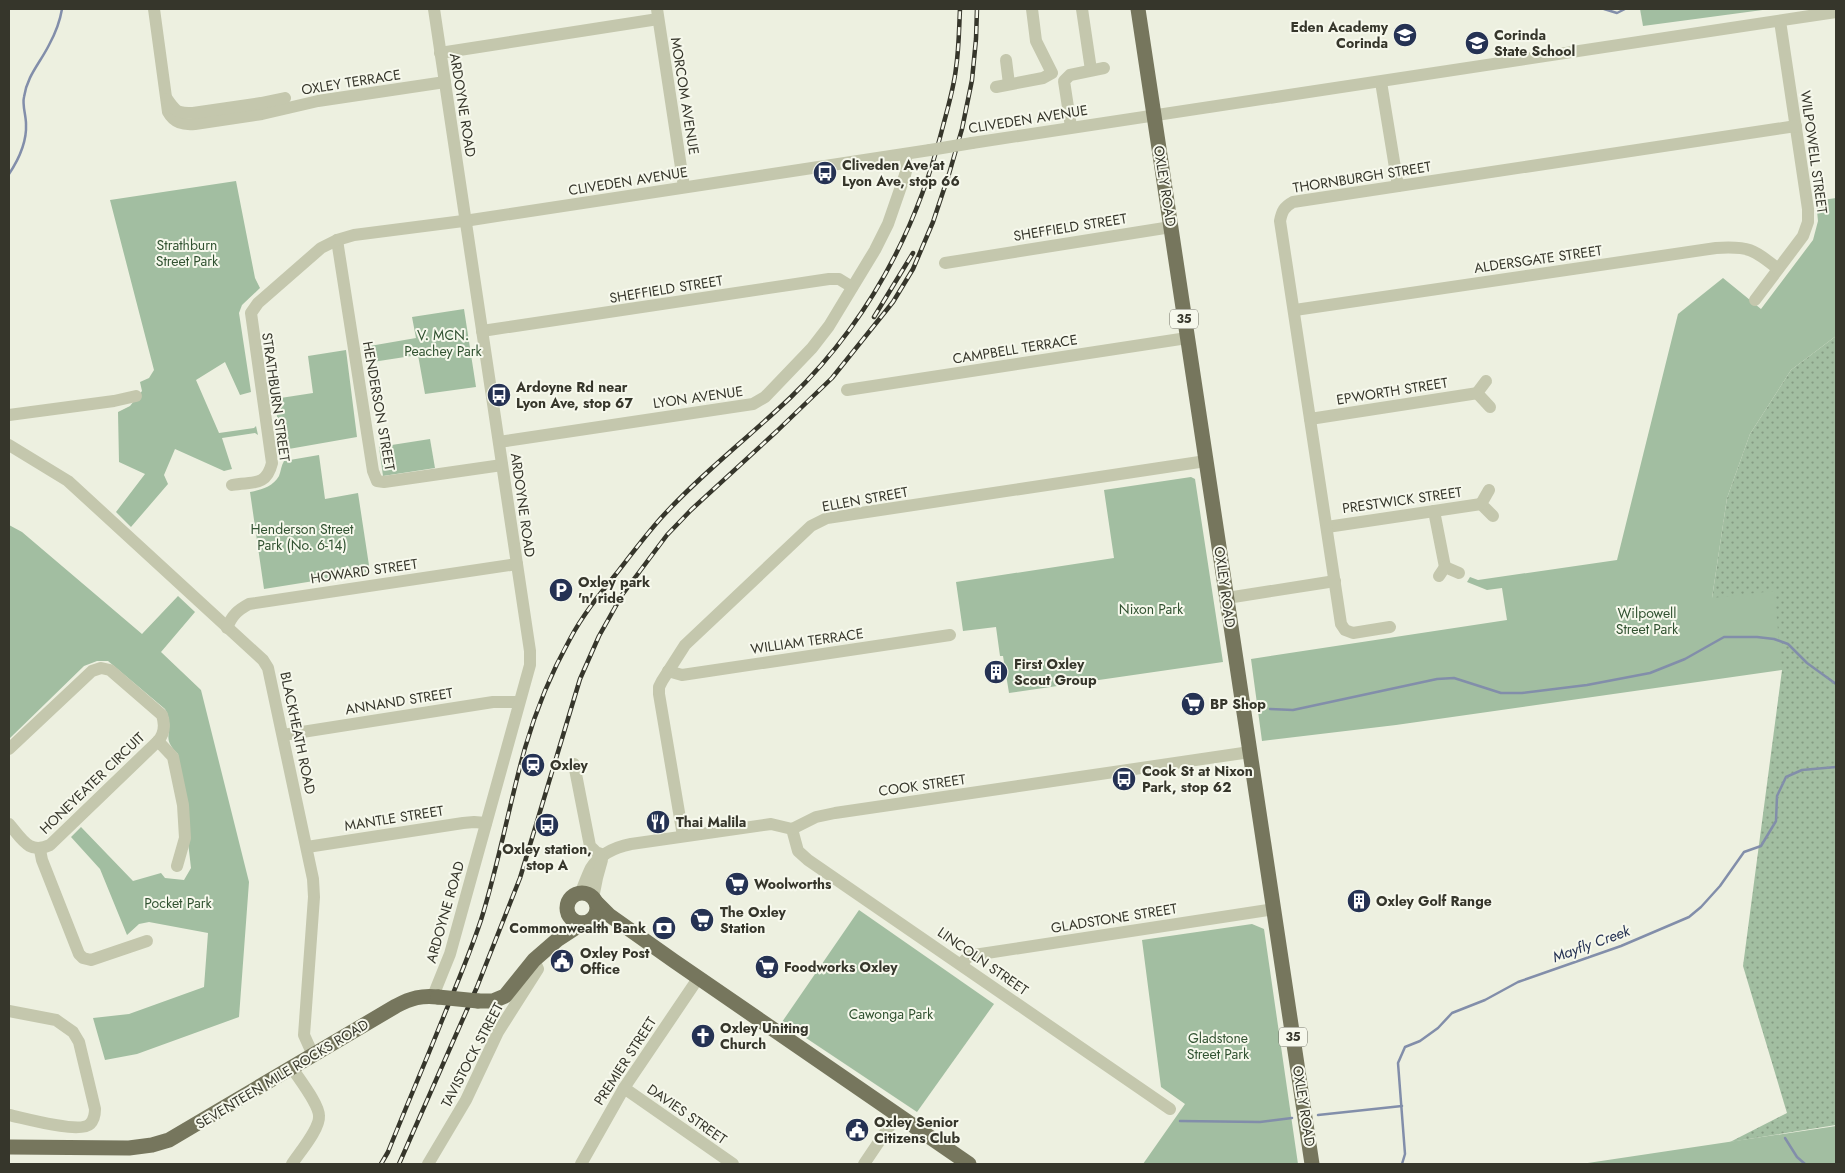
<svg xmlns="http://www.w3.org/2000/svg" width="1845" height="1173" font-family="Jost,sans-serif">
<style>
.grass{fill:url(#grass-dots)}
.park{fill:#a2bea1}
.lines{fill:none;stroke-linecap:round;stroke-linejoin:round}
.stream{stroke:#828eaa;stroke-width:2.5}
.minor{stroke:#c4c7ad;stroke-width:12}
.major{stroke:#76765d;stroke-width:15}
.rail-casing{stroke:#36362b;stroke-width:4.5}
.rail{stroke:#f6f8ec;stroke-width:2.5;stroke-dasharray:8;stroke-linecap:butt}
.minor-bridge{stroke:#c4c7ad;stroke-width:12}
.major-bridge{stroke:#76765d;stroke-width:15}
.labels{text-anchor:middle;stroke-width:4;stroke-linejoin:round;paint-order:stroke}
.shield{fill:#f6f8ec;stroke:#707065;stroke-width:1}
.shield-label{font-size:12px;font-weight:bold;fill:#36362b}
.poi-label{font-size:14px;font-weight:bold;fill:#36362b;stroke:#f6f8ec;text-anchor:start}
.street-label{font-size:14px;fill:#36362b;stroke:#f6f8ec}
.park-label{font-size:14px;fill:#315231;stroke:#f6f8ec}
.water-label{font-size:15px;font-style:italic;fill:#253253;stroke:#f6f8ec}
</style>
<defs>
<pattern id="grass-dots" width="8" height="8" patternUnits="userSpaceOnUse" patternTransform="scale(1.25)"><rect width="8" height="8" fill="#a2bea1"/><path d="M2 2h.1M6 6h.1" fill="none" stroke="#859b83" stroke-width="1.8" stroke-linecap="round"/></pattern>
</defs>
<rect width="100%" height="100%" fill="#edf0e0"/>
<path class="grass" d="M 1836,336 L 1836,1125 L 1730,1142 L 1787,1113 L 1743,966 L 1782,670 L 1712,598 L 1727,498 L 1750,434 L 1791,370 Z"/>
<g class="park">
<path d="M 1640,9 L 1770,9 L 1643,26 Z"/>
<path d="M 236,181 L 255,278 L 260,288 L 242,305 L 239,313 L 251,392 L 240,395 L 225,362 L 196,380 L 219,433 L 254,428 L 256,426 L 258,435 L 255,433 L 222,438 L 232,469 L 224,471 L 175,449 L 164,475 L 168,484 L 131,527 L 116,512 L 145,474 L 119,462 L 118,412 L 130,406 L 142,391 L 140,382 L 149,378 L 154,370 L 110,200 Z"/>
<path d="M 1836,198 L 1836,336 L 1791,370 L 1750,434 L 1727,498 L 1712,598 L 1774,591 L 1782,670 L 1396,725 L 1262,741 L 1251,659 L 1507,620 L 1502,588 L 1487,590 L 1467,582 L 1470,577 L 1478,580 L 1617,560 L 1678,314 L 1723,278 L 1761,309 L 1813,240 L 1818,221 L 1816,201 Z"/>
<path d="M 464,309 L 476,387 L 425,394 L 418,355 L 366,363 L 364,347 L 416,338 L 412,317 Z"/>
<path d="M 346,350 L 357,437 L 283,450 L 274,399 L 313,393 L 308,356 Z"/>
<path d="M 430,439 L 435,468 L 383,476 L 379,447 Z"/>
<path d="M 319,455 L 325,499 L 358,493 L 370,572 L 264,589 L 250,492 C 260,490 273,487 279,476 C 281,471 281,466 284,461 Z"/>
<path d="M 1191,477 L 1195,479 L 1223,662 L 1009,693 L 1003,656 L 1000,656 L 996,627 L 963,631 L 956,582 L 1114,558 L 1104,490 Z"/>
<path d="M 9,525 L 22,532 L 142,634 L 178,596 L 195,612 L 161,652 L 201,690 L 249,882 L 239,1017 L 137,1054 L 105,1060 L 93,1018 L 129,1014 L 204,987 L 208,933 L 149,922 L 139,924 L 127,935 L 100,869 L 71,837 L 81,827 L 133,881 L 161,873 L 165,878 L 184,880 L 191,868 L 178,754 C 175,751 172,748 170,744 C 165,735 174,725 165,709 L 108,661 L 97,661 L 84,666 L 9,739 Z"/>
<path d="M 859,910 L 994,1004 L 917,1112 L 782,1022 Z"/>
<path d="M 1252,924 L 1264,929 L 1298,1164 L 1143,1164 L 1185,1104 L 1161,1087 L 1142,940 Z"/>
<path d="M 1836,1126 L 1836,1164 L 1581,1164 Z"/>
</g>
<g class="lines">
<g class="stream">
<path d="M 1604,9 L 1617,13 L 1625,9"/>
<path d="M 9,174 C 19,159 27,143 26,124 C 26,115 22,105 24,97 C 27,76 40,63 49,45 C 55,34 60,21 62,9"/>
<path d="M 1270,709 L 1293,710 L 1437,679 L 1454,678 L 1501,693 L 1522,693 L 1587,685 L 1650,673 L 1685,659 L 1724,637 L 1757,637 L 1774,639 L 1788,644 L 1807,663 L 1836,684"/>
<path d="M 1318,1115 L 1402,1106"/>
<path d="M 1180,1121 L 1260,1122 L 1292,1118"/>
<path d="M 1785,1138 L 1797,1157 L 1805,1164"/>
<path d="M 1402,1164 L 1405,1154 L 1398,1063 L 1405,1047 L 1420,1041 L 1438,1028 L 1452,1013 L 1485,1000 L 1518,982 L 1621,946 L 1689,917 L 1701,907 L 1720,886 L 1744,852 L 1761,846 L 1776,821 L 1777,796 L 1786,777 L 1802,770 L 1836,767"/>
</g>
<g class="minor">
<path d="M 154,9 L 168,112 C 174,123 183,125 195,124 L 262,114 L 318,101 L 445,82"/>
<path d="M 657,9 L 684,187"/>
<path d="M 1082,9 L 1091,70"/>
<path d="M 440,53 L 658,19"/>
<path d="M 1006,60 L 1009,84"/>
<path d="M 1381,82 L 1398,186"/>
<path d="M 996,87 L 1043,78 L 1052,73 L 1036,41 L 1032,9"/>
<path d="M 167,99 C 176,112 177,113 193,113 L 261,103 L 285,98"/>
<path d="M 1071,127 L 1064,81 L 1070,75 L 1104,68"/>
<path d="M 972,143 L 1836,12"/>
<path d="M 337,240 L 373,471 L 377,481 L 384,482 L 502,465"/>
<path d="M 945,263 L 1171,227"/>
<path d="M 1755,300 L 1803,236 L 1808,222 L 1808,209 L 1780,21"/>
<path d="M 1295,310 L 1716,248 C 1748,246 1754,249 1778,269"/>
<path d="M 482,331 L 829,279 L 839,279 L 852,287"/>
<path d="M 1486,381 L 1477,393 L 1490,407"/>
<path d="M 847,390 L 1187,338"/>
<path d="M 9,415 L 114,401 L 136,396"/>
<path d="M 1310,419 L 1478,393"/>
<path d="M 499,442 L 753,404 L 765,397 L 812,348 L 829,326 L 875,250 L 888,224 L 905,175 L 907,167 L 905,154"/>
<path d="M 9,445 L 68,481 L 263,660 L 268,668 L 313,879 L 314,897 L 304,1035 L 313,1055"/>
<path d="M 232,485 C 251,481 266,488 272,463 L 251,313 L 258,303 L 321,248 L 337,240 L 354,235 L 471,220 L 930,150"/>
<path d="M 1489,490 L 1481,504 L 1493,516"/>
<path d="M 1434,511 L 1445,567"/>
<path d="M 1327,527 L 1481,504"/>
<path d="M 1439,576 L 1445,567 L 1459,573"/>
<path d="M 1227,598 L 1335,581"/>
<path d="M 1390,627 L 1353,633 L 1345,630 L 1341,624 L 1280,221 C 1282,211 1284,207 1293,202 L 1796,126"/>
<path d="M 227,628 C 232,615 238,610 249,604 L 517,564"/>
<path d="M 668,671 L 682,675 L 950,635"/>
<path d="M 283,735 L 493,702 L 519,702"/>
<path d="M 158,741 L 173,757 L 183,805 L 185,838 L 177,866"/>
<path d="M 9,749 L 92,671 L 101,668 L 110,670 L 162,715 C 165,724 165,733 158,741 L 50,845 C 29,855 22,839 9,824"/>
<path d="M 574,764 L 590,846 L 596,852 L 604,855"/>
<path d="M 792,829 L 798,851 L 808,860 L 1170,1109"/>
<path d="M 683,836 L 659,694 L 659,687 L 662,681 L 685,645 L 811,526 L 827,518 L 1206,461"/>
<path d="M 307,847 L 463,823 L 474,822 L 486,823"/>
<path d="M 40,850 L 42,860 L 79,954 L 83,958 L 91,960 L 147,941"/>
<path d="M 580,894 C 584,885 587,876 591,868 C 600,854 616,847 631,844 L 771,824 L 792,829 L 816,817 L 835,813 L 1250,752"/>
<path d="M 593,898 L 597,878 L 602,860"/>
<path d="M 961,964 L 968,957 L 974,955 L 1274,909"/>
<path d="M 433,996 L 450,954 L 530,665 L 530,651 L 434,9"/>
<path d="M 9,1011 L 56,1020 L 73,1032 L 79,1042 L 95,1109 C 95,1114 94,1120 90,1124 C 80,1134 24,1118 9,1115"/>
<path d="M 624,1088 L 733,1164"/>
<path d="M 292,1164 C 299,1153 320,1129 319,1116 C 319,1104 299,1079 292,1068"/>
<path d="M 428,1164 L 466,1100 L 498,1032 L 538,969 L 534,960"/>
<path d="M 581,1164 L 624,1088 L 699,977"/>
<path d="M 864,1164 L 897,1115"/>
</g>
<g class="major">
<path d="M 1138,9 L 1312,1164"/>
<circle cx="582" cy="908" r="15"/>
<path d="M 596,902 L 609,915 L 674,961 L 969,1164"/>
<path d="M 478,1001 L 493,1001 L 505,996 L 534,960 L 557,940 L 583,923"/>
<path d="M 9,1147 L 129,1148 L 152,1145 L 169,1140 L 396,1006 C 411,998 422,995 438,997"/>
</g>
<g class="rail-casing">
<g id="rail">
<path d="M 874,317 L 913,253"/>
<path d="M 381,1164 L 388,1152 C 406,1107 425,1063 443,1018 C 456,986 470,953 481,920 C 499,863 509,805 525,748 C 536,710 551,673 570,639 C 582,616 599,595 616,574 C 630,556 645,536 661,518 C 701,474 748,438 791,397 C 868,322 917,230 943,126 C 948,107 954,87 956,68 C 959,48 959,28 960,9"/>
<path d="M 399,1164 L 477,987 L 520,878 L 580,679 L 599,636 L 608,620 L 622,595 L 667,535 L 691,510 L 777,431 L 832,378 L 893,302 L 913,269 L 933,222 L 949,174 L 962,129 L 972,80 L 976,39 L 977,9"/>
</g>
</g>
<use href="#rail" class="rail"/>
<path class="minor-bridge" d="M 930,150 L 972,143"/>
<path class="major-bridge" d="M 438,997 L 478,1001"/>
</g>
<defs>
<g id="school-disc" transform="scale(1.25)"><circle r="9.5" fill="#253253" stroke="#f6f8ec"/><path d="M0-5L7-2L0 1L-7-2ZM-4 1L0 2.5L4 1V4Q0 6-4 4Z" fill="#fff"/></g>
<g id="bus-disc" transform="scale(1.25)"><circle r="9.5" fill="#253253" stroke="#f6f8ec"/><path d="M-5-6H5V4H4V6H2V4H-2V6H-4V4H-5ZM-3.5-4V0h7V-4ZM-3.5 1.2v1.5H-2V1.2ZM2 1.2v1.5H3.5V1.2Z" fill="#fff"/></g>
<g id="parking-disc" transform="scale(1.25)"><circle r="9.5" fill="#253253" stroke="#f6f8ec"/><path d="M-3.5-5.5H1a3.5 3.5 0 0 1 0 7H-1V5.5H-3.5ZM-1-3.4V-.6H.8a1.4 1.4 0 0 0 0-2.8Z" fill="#fff"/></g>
<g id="building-disc" transform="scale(1.25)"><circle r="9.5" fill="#253253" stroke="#f6f8ec"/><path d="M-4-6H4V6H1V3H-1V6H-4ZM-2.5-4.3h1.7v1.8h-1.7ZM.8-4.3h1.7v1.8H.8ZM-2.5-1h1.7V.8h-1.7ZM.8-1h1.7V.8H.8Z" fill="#fff"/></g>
<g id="supermarket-disc" transform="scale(1.25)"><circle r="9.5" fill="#253253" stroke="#f6f8ec"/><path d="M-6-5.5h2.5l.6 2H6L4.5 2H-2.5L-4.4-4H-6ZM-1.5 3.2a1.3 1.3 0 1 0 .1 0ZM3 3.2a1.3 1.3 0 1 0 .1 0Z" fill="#fff"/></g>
<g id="station-disc" transform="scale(1.25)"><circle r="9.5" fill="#253253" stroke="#f6f8ec"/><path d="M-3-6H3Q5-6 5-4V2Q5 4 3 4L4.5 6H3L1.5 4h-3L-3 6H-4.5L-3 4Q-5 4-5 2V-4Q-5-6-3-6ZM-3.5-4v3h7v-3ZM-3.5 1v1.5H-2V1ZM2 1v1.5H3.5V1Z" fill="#fff"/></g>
<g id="restaurant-disc" transform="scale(1.25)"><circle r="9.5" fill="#253253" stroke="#f6f8ec"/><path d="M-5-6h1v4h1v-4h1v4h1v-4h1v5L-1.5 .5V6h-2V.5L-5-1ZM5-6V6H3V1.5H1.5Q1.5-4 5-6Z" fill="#fff"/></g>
<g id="bank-disc" transform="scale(1.25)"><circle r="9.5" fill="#253253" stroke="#f6f8ec"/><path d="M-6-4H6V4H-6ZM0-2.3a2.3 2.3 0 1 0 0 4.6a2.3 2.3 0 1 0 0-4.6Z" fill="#fff"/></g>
<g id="civic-disc" transform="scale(1.25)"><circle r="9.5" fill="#253253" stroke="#f6f8ec"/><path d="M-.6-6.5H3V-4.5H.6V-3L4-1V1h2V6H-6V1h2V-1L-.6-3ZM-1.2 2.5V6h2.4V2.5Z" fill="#fff"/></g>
<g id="church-disc" transform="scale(1.25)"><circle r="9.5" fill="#253253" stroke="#f6f8ec"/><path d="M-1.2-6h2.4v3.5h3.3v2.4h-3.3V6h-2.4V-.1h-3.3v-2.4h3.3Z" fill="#fff"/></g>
</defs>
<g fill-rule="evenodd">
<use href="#school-disc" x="1405" y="35"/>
<use href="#school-disc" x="1477" y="43"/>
<use href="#bus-disc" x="825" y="173"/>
<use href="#bus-disc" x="499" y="395"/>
<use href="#parking-disc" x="561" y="590"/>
<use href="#building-disc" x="996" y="672"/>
<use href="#supermarket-disc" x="1193" y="704"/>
<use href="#station-disc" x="533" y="765"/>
<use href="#bus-disc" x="1124" y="779"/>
<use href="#restaurant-disc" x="658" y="822"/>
<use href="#bus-disc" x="547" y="825"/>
<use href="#supermarket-disc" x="737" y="884"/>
<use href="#building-disc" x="1359" y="901"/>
<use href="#supermarket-disc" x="702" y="920"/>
<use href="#bank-disc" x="664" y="928"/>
<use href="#civic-disc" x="562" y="961"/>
<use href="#supermarket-disc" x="767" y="967"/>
<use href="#church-disc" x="703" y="1036"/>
<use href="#civic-disc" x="857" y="1130"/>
</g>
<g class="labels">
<g class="shield">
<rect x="1170" y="309.5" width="28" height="19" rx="4"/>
<rect x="1279" y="1027.5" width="28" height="19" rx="4"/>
</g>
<g class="shield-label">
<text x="1184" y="323">35</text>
<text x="1293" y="1041">35</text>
</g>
<g class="poi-label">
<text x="1388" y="32" text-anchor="end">Eden Academy<tspan x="1388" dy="16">Corinda</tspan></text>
<text x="1494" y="40">Corinda<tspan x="1494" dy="16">State School</tspan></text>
<text x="842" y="170">Cliveden Ave at<tspan x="842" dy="16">Lyon Ave, stop 66</tspan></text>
<text x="516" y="392">Ardoyne Rd near<tspan x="516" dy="16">Lyon Ave, stop 67</tspan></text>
<text x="578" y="587">Oxley park<tspan x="578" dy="16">'n' ride</tspan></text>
<text x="1014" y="669">First Oxley<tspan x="1014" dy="16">Scout Group</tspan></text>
<text x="1210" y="709">BP Shop</text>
<text x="550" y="770">Oxley</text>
<text x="1142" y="776">Cook St at Nixon<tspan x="1142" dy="16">Park, stop 62</tspan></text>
<text x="676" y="827">Thai Malila</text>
<text x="547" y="854" text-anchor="middle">Oxley station,<tspan x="547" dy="16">stop A</tspan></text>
<text x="754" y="889">Woolworths</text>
<text x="1376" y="906">Oxley Golf Range</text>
<text x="720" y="917">The Oxley<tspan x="720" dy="16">Station</tspan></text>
<text x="646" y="933" text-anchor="end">Commonwealth Bank</text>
<text x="580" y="958">Oxley Post<tspan x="580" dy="16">Office</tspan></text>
<text x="784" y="972">Foodworks Oxley</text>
<text x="720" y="1033">Oxley Uniting<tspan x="720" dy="16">Church</tspan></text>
<text x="874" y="1127">Oxley Senior<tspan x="874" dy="16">Citizens Club</tspan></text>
</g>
<g class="street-label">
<text transform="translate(351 82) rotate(-9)" y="5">OXLEY TERRACE</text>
<text transform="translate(685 96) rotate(81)" y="5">MORCOM AVENUE</text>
<text transform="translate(463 105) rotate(81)" y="5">ARDOYNE ROAD</text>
<text transform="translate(1028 119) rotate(-9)" y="5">CLIVEDEN AVENUE</text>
<text transform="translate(1814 152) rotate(82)" y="5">WILPOWELL STREET</text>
<text transform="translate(1362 177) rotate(-9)" y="5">THORNBURGH STREET</text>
<text transform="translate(628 181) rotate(-9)" y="5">CLIVEDEN AVENUE</text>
<text transform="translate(1165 186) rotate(81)" y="5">OXLEY ROAD</text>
<text transform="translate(1070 227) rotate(-9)" y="5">SHEFFIELD STREET</text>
<text transform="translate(1538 259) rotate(-8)" y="5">ALDERSGATE STREET</text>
<text transform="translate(666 289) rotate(-9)" y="5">SHEFFIELD STREET</text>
<text transform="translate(1015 349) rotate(-9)" y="5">CAMPBELL TERRACE</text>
<text transform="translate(1392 391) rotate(-9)" y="5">EPWORTH STREET</text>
<text transform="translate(276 397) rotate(82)" y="5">STRATHBURN STREET</text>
<text transform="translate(698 397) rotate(-8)" y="5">LYON AVENUE</text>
<text transform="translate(379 406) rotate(80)" y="5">HENDERSON STREET</text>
<text transform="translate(865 499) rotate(-10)" y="5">ELLEN STREET</text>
<text transform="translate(1402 500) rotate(-8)" y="5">PRESTWICK STREET</text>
<text transform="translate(523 505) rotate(82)" y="5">ARDOYNE ROAD</text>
<text transform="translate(364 571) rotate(-8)" y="5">HOWARD STREET</text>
<text transform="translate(1225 587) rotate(82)" y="5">OXLEY ROAD</text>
<text transform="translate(807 641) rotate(-8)" y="5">WILLIAM TERRACE</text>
<text transform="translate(399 701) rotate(-9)" y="5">ANNAND STREET</text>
<text transform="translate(298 733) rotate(78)" y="5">BLACKHEATH ROAD</text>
<text transform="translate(92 783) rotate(-44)" y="5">HONEYEATER CIRCUIT</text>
<text transform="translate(922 785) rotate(-8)" y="5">COOK STREET</text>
<text transform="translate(394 818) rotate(-9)" y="5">MANTLE STREET</text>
<text transform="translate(445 912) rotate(-74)" y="5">ARDOYNE ROAD</text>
<text transform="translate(1114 918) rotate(-9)" y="5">GLADSTONE STREET</text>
<text transform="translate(983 961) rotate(35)" y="5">LINCOLN STREET</text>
<text transform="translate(472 1055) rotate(-62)" y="5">TAVISTOCK STREET</text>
<text transform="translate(625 1061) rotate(-57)" y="5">PREMIER STREET</text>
<text transform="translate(282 1074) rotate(-31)" y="5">SEVENTEEN MILE ROCKS ROAD</text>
<text transform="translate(1304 1106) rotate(81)" y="5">OXLEY ROAD</text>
<text transform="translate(687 1114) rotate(35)" y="5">DAVIES STREET</text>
</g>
<g class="park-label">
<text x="187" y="250">Strathburn<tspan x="187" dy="16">Street Park</tspan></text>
<text x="443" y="340">V. MCN.<tspan x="443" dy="16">Peachey Park</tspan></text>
<text x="302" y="534">Henderson Street<tspan x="302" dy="16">Park (No. 6-14)</tspan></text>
<text x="1151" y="614">Nixon Park</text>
<text x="1647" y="618">Wilpowell<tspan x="1647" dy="16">Street Park</tspan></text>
<text x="178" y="908">Pocket Park</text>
<text x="891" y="1019">Cawonga Park</text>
<text x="1218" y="1043">Gladstone<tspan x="1218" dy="16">Street Park</tspan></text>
</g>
<g class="water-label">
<text transform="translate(1591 944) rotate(-20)" y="5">Mayfly Creek</text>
</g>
</g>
<rect width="1845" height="1173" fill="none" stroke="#36362b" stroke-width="20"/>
</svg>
